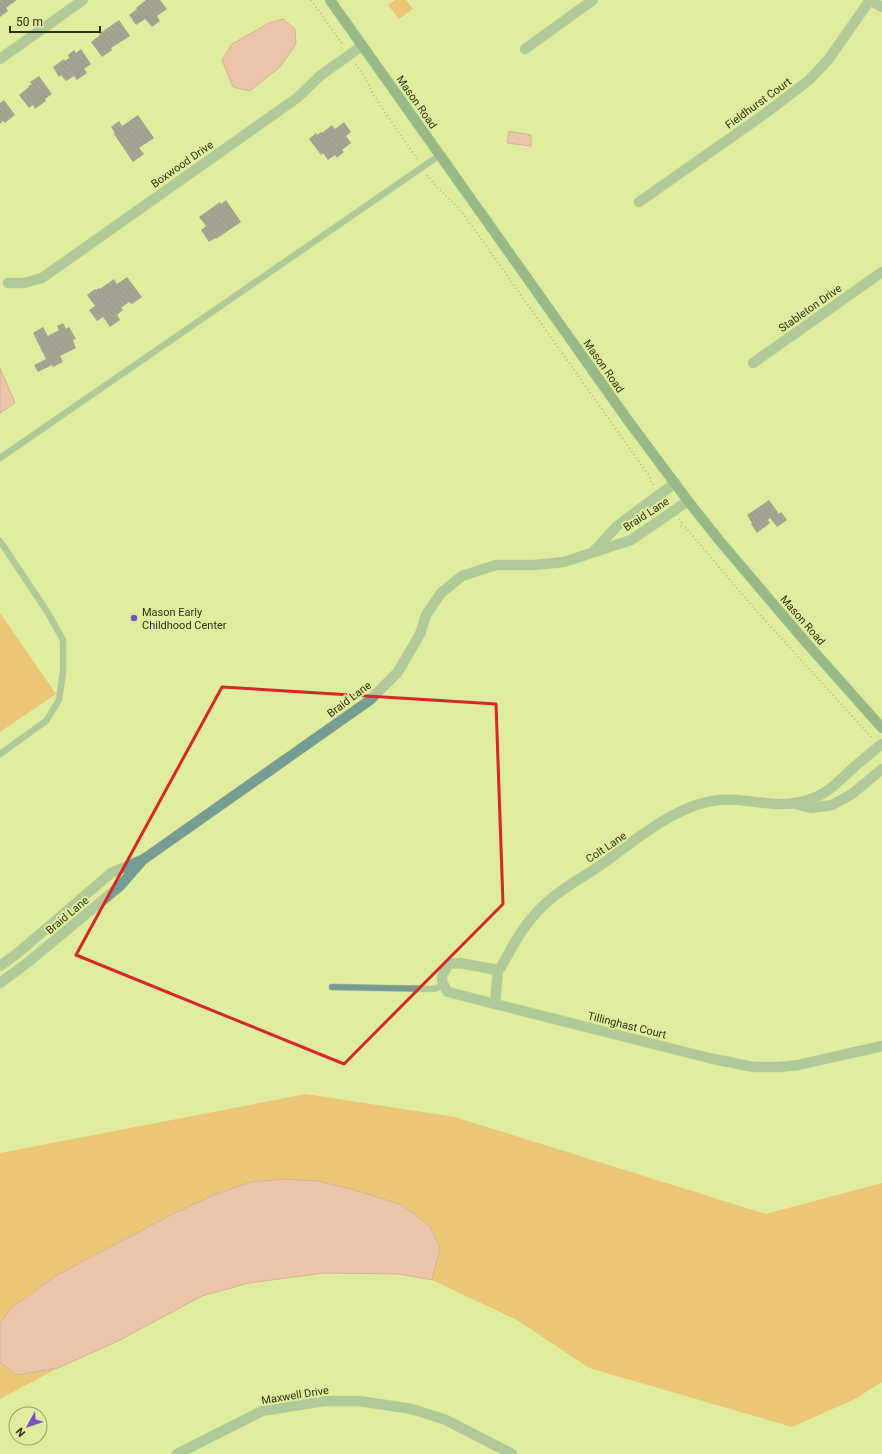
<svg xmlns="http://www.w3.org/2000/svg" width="882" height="1454" font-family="Roboto,sans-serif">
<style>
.grass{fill:#fb9748}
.water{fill:#fa92b9;stroke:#bd7587}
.building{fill:url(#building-back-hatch)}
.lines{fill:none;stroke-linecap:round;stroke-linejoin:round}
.lane-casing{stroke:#c0cb86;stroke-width:7}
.street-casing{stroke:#c0cb86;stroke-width:11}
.secondary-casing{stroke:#c0cb86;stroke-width:11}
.path{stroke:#808853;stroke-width:2;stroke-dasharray:1 3;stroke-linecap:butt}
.lane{stroke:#769d93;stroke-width:6}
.street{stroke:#769d93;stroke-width:10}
.secondary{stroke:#3d7b6c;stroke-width:10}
.marked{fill:none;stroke:#d62828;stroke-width:3;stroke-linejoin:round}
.poi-dot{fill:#7a4ec7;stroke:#e0ed9f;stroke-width:1.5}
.labels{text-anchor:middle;stroke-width:4;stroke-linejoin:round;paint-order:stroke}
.street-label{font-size:11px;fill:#2e3213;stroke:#e0ed9f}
.poi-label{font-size:11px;fill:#2e3213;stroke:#e0ed9f;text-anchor:start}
</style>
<defs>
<pattern id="building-back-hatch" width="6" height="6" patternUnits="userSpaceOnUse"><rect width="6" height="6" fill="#564381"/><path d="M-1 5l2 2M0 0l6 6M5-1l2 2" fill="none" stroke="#6b5c8c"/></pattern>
</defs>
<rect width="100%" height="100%" fill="#e0ed9f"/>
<g class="grass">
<path d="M 395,0 L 406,0 L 413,9 L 399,19 L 388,5 Z"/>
<path d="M 0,613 L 56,694 L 0,732 Z"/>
<path d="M 306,1094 L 455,1117 L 766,1214 L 882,1183 L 882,1382 L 855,1399 L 792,1427 L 589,1368 L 517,1320 L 432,1280 L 399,1274 L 325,1273 L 249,1283 L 202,1296 L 118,1341 L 58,1368 L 0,1399 L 0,1153 Z"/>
</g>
<g class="water">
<path d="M 283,19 L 295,29 L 296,44 L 280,67 L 250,91 L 233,87 L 222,60 L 232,44 L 269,23 Z"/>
<path d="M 509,131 L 531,135 L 531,146 L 507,143 Z"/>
<path d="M 0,368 L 15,403 L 0,413 Z"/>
<path d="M 284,1179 L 318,1181 L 358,1191 L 402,1205 L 430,1226 L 440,1248 L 432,1280 L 399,1274 L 325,1273 L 249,1283 L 202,1296 L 118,1341 L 58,1368 L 16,1375 L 0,1362 L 0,1323 L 11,1308 L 57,1275 L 169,1216 L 211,1196 L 251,1182 Z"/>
</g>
<g class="building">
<path d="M 0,0 L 17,0 L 6,8 L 8,11 L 0,17 Z"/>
<path d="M 146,0 L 160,0 L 167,9 L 157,16 L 160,21 L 152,27 L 145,19 L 136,25 L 129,15 L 137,9 L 136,8 Z"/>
<path d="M 119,20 L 130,36 L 111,48 L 112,50 L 102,57 L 91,42 L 100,35 L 99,34 Z"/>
<path d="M 81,49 L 91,64 L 84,69 L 87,73 L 77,80 L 74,76 L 66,81 L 61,75 L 59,77 L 53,67 L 64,59 L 65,61 L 69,58 L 68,55 L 74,50 L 76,53 Z"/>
<path d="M 39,76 L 52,94 L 45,99 L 46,101 L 35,109 L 33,105 L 29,108 L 19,95 L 29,87 L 28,86 L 32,84 L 30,82 Z"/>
<path d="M 4,100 L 15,115 L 5,123 L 3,121 L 0,124 L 0,103 Z"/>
<path d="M 138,115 L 154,138 L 139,148 L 144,154 L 133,162 L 114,134 L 115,133 L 111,127 L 119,121 L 122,126 Z"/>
<path d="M 344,122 L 351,132 L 346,136 L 351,143 L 342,150 L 344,152 L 337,158 L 335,155 L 328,160 L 323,153 L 321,155 L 309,139 L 316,133 L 317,135 L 321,132 L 322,133 L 332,125 L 335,129 Z"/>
<path d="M 226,200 L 241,222 L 216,239 L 215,238 L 209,242 L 201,230 L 206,226 L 199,217 L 220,202 L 221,204 Z"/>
<path d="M 127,277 L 142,297 L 132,304 L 129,302 L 121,308 L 123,310 L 117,315 L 120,320 L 110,327 L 103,317 L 97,321 L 89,310 L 95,306 L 87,295 L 95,289 L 96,290 L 99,288 L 100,289 L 114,279 L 117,284 Z"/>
<path d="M 63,323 L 66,329 L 69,327 L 76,339 L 73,340 L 76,348 L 60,356 L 63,362 L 53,367 L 52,365 L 38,372 L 34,365 L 46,359 L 33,333 L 43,327 L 48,336 L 59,330 L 57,326 Z"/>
<path d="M 769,500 L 779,514 L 781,512 L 787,520 L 777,527 L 770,518 L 768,520 L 770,523 L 757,533 L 751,524 L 752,523 L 747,515 Z"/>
</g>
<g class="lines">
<g class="lane-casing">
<g id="lane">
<path d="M 0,458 L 440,155"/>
<path d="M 0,541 L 48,613 L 63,640 L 63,672 L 59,700 L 46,721 L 0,754"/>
<path d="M 332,987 L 435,989 L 442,985"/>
</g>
</g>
<g class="street-casing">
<g id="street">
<path d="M 870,0 L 882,7"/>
<path d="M 525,49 L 593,0"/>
<path d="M 0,59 L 83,0"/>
<path d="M 639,202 L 766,113 L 809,80 L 828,60 L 870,0"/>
<path d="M 8,283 L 24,283 L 42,278 L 297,98 L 321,75 L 362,46"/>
<path d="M 753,363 L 882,272"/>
<path d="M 595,550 L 617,526 L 675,483"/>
<path d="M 795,804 L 811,808 L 832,805 L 852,794 L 882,769"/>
<path d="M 0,966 L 19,952 L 111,873 L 144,859 L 370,700 L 398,672 L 420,634 L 426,615 L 441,593 L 462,576 L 496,565 L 534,565 L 564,562 L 631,540 L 688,501"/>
<path d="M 498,970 L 460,963 L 449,964 C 441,975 439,980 448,992 L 709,1058 L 753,1067 L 780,1067 L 798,1065 L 882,1046"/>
<path d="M 0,983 L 27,963 L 120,886 L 141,862"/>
<path d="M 495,1004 L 498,970 L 501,967 C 512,947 523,926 539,910 C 556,892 578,880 598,867 C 632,843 671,808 712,801 C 747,795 774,812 811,799 C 827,794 839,781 852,769 C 862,760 872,752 882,744"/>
<path d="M 177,1454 L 262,1411 L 324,1401 L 359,1401 L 412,1409 L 446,1420 L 512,1454"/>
</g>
</g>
<g class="secondary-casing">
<path id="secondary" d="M 330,0 L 627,419 L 688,501 L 719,540 L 803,639 L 882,728"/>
</g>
<g class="path">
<path d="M 311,0 L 343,45"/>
<path d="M 356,64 L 367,81 L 374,96 L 417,159"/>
<path d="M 427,175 C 437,189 451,199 462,212 L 650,477 L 651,483 L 654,485"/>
<path d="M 679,519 L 682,523 L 681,526 L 686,528 L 752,606 L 872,738"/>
</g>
<use href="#lane" class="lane"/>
<use href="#street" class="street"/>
<use href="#secondary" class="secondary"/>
</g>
<path d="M0 0H882V1454H0ZM 222,687 L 496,704 L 503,904 L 344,1064 L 76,955 Z" fill="#e0ed9f" fill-opacity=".55" fill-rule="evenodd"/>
<path class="marked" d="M 222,687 L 496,704 L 503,904 L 344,1064 L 76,955 Z"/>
<circle class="poi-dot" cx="134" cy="618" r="4"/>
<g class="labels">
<g class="street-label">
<text transform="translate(417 102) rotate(55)" y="4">Mason Road</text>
<text transform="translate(758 103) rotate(-36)" y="4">Fieldhurst Court</text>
<text transform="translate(182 164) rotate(-35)" y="4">Boxwood Drive</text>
<text transform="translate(810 308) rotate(-35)" y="4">Stableton Drive</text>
<text transform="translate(604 366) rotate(55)" y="4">Mason Road</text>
<text transform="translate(646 514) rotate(-33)" y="4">Braid Lane</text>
<text transform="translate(803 620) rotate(49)" y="4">Mason Road</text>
<text transform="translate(349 699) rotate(-37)" y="4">Braid Lane</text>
<text transform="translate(606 847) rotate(-34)" y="4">Colt Lane</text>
<text transform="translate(67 915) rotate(-40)" y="4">Braid Lane</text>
<text transform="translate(627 1025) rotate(14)" y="4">Tillinghast Court</text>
<text transform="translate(295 1395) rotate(-9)" y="4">Maxwell Drive</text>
</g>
<g class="poi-label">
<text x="142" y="616">Mason Early<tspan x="142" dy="13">Childhood Center</tspan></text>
</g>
</g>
<g transform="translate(28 1426) rotate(230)"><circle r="19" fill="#e0ed9f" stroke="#99a267"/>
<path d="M0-3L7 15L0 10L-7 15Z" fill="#7a4ec7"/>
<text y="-6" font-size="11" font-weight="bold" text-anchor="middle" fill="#2e3213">N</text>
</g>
<path d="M10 26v6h90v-6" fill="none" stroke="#2e3213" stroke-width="2"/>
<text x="16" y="26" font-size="12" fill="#2e3213" stroke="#e0ed9f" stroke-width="3" paint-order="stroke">50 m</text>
</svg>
